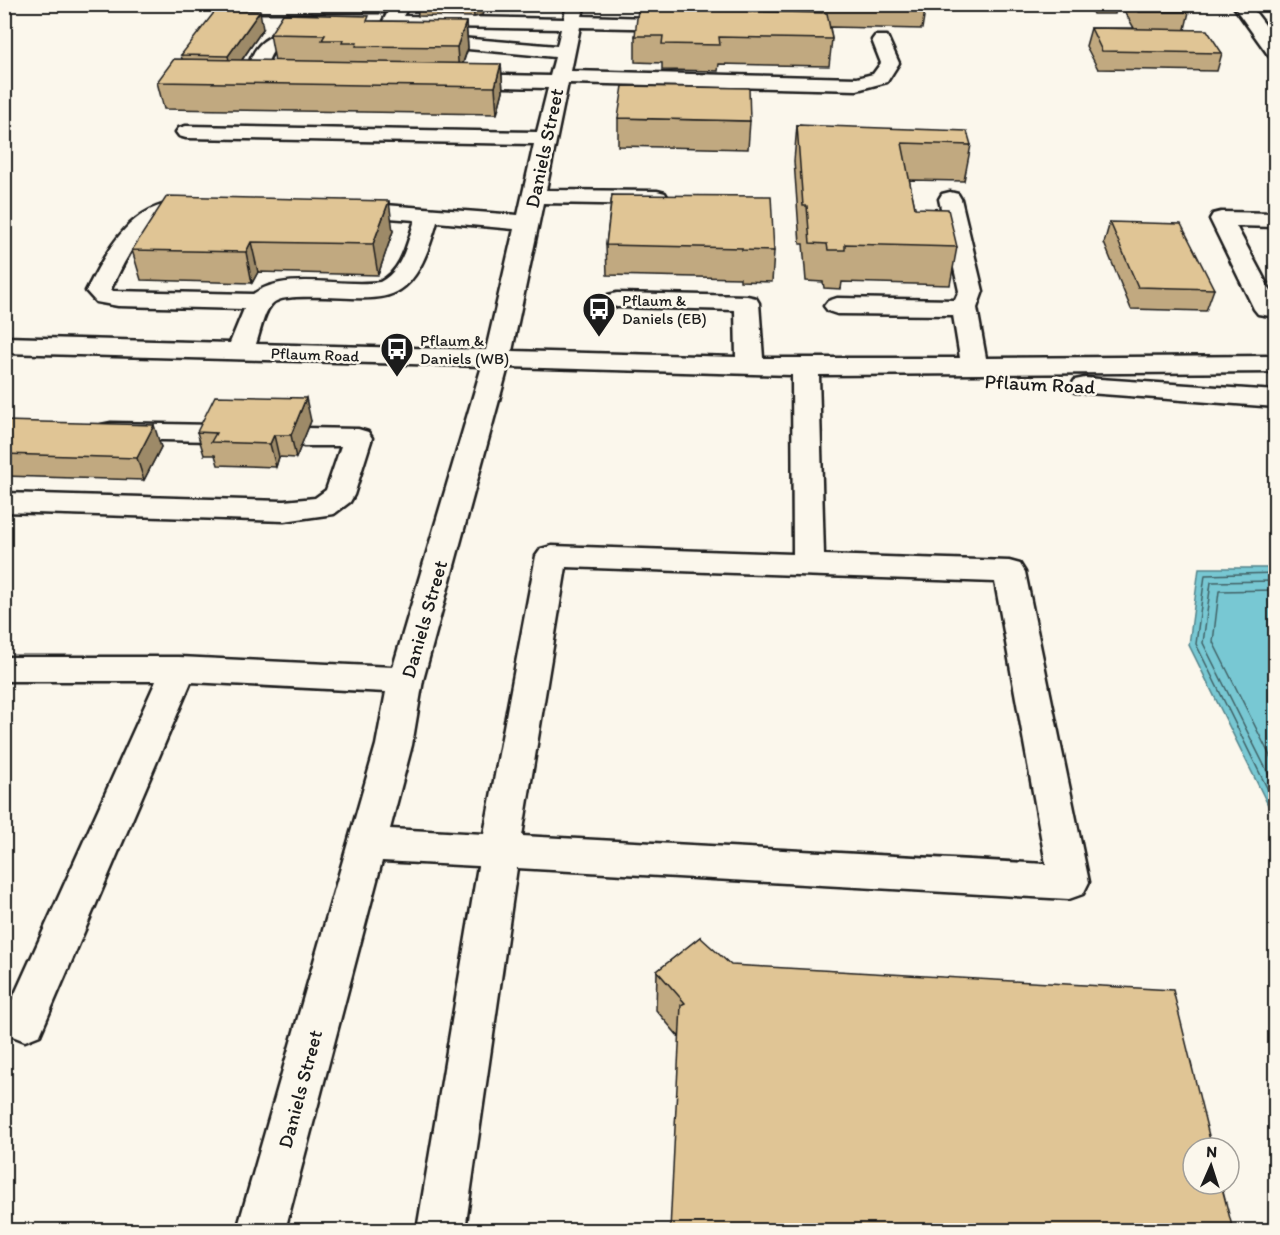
<svg xmlns="http://www.w3.org/2000/svg" width="1280" height="1235" font-family="Itim,sans-serif">
<style>
.water{fill:#78c8d3;stroke:#53838a;stroke-width:1.5}
.lines{fill:none;stroke-linecap:round;stroke-linejoin:round}
.shore-far1{stroke:#416165;stroke-width:1.5}
.shore{stroke:#416165;stroke-width:2}
.minor-casing{stroke:#1c1c1c;stroke-width:5}
.minor{fill:#fbf7ec;fill-rule:evenodd}
.wall{fill:#c1a980;stroke:#1c1c1c;stroke-width:1.5}
.shaded-wall{fill:#9d8a68;stroke:#1c1c1c;stroke-width:1.5}
.building{fill:#e0c595;stroke:#1c1c1c;stroke-width:1.5}
.labels{text-anchor:middle;stroke-width:5;stroke-linejoin:round;paint-order:stroke}
.far-poi-label{font-size:16px;fill:#1c1c1c;stroke:#fbf7ec;text-anchor:start}
.far-street-label{font-size:16px;fill:#1c1c1c;stroke:#fbf7ec}
.street-label{font-size:20px;fill:#1c1c1c;stroke:#fbf7ec}
</style>
<rect width="100%" height="100%" fill="#fbf7ec"/>
<filter id="ink" filterUnits="userSpaceOnUse"><feTurbulence type="fractalNoise" baseFrequency=".0167" numOctaves="2"/><feDisplacementMap in="SourceGraphic" scale="12" xChannelSelector="R" yChannelSelector="G"/><feConvolveMatrix kernelMatrix="1 2 1 2 8 2 1 2 1" color-interpolation-filters="sRGB"/></filter>
<g filter="url(#ink)">
<path class="water" d="M 1199,568 L 1275,568 L 1275,819 L 1189,645 Z"/>
<g class="lines">
<g class="shore-far1">
<path d="M 1276,581 L 1211,582 L 1203,643 L 1276,789"/>
<path d="M 1276,590 L 1219,591 L 1213,642 L 1276,768"/>
<path d="M 1272,798 L 1196,644 L 1205,575 L 1276,573"/>
</g>
<path class="shore" d="M 1272,797 L 1276,806"/>
<g class="minor-casing">
<g id="minor">
<path d="M 238,4 L 406,4 L 408,7 L 403,16 L 564,19 L 567,4 L 585,4 L 582,16 L 681,19 L 687,20 L 690,24 L 687,28 L 681,29 L 580,27 L 571,71 L 857,78 L 873,74 L 881,63 L 872,40 L 875,36 L 887,36 L 899,63 L 887,82 L 857,90 L 568,83 L 546,190 L 657,191 L 665,193 L 668,198 L 665,203 L 657,205 L 543,203 L 512,351 L 736,357 L 735,310 L 617,307 L 608,305 L 605,300 L 608,295 L 617,293 L 747,296 L 756,298 L 759,303 L 763,358 L 960,358 L 953,315 L 837,314 L 828,311 L 824,306 L 828,301 L 837,298 L 955,300 L 959,291 L 939,199 L 942,194 L 950,192 L 958,194 L 961,199 L 983,291 L 977,308 L 986,358 L 1276,356 L 1276,372 L 819,375 L 824,555 L 1009,561 L 1020,564 L 1025,572 L 1089,882 L 1083,894 L 1069,899 L 517,868 L 465,1230 L 417,1230 L 478,866 L 382,861 L 285,1230 L 237,1230 L 376,745 L 386,692 L 191,682 L 40,1035 L 25,1041 L 10,1035 L 4,1018 L 156,681 L 4,681 L 4,657 L 179,657 L 393,667 L 482,366 L 4,353 L 4,337 L 230,343 L 244,309 L 118,306 L 96,302 L 86,291 C 111,242 140,189 206,205 L 209,210 L 206,215 C 194,218 181,216 169,219 C 139,226 123,265 111,289 L 113,291 L 253,294 C 288,270 340,288 380,282 C 403,270 407,243 415,220 L 337,214 L 334,209 L 337,204 L 345,202 L 518,215 L 534,144 L 186,138 L 179,136 L 176,132 L 179,128 L 186,126 L 537,132 L 548,88 L 459,86 L 452,84 L 449,80 L 452,76 L 459,74 L 550,76 L 555,57 L 424,45 L 418,44 L 415,40 L 418,36 L 424,35 L 557,46 L 561,29 L 392,26 L 386,25 L 383,21 L 388,12 L 245,12 L 239,11 L 236,7 ZM 437,222 L 514,229 L 486,350 L 256,344 C 260,333 263,314 271,305 C 277,298 287,298 296,297 C 380,294 409,321 437,222 ZM 508,367 L 792,375 L 793,554 L 552,546 L 541,549 L 536,556 L 484,834 L 390,829 L 412,745 L 423,680 ZM 566,567 L 995,582 L 1046,864 L 522,836 Z"/>
<path d="M 804,4 L 823,4 C 810,22 778,34 757,29 L 754,25 L 757,21 L 785,16 Z"/>
<path d="M 1232,4 L 1249,4 L 1276,39 L 1276,57 L 1269,56 Z"/>
<path d="M 295,31 L 321,33 L 324,37 L 321,41 C 297,47 276,33 267,65 L 301,70 L 304,74 L 301,78 C 284,82 258,82 248,67 C 255,42 270,33 295,31 Z"/>
<path d="M 1221,212 L 1276,213 L 1276,227 L 1236,226 L 1276,301 L 1276,317 L 1258,314 L 1254,309 L 1210,219 L 1213,214 Z"/>
<path d="M 1085,378 L 1276,391 L 1276,407 L 1075,392 L 1071,386 L 1075,380 Z"/>
<path d="M 111,423 L 214,425 L 224,427 L 228,433 L 224,439 L 214,441 L 111,439 L 101,437 L 97,431 L 101,425 Z"/>
<path d="M 304,428 L 358,429 L 368,432 L 372,438 L 354,495 L 350,502 L 334,514 L 284,521 L 4,512 L 4,493 L 284,501 L 315,498 L 326,490 L 341,446 L 304,446 L 294,443 L 290,437 L 294,431 Z"/>
</g>
</g>
<use href="#minor" class="minor"/>
</g>
<g class="wall">
<path d="M 417,4 L 483,4 L 484,10 L 482,15 L 474,17 L 418,16 Z"/>
<path d="M 690,4 L 777,4 L 777,12 L 814,12 L 815,4 L 926,4 L 922,29 L 830,27 L 832,39 L 829,66 L 719,64 L 718,71 L 662,70 L 662,63 L 635,62 L 635,36 L 690,10 Z"/>
<path d="M 1088,4 L 1117,4 L 1117,5 L 1115,14 L 1093,14 Z"/>
<path d="M 1120,4 L 1184,4 L 1189,12 L 1185,29 L 1222,53 L 1217,71 L 1098,69 L 1086,46 L 1091,28 L 1134,28 Z"/>
<path d="M 370,21 L 466,22 L 468,48 L 463,64 L 501,64 L 503,91 L 497,114 L 164,109 L 157,82 L 182,59 L 181,55 L 263,29 L 242,60 L 275,61 L 270,34 Z"/>
<path d="M 618,118 L 750,121 L 748,149 L 618,146 Z"/>
<path d="M 797,125 L 971,145 L 964,181 L 909,180 L 915,208 L 957,247 L 950,285 L 842,282 L 841,289 L 824,288 L 823,282 L 806,281 L 803,244 L 800,244 L 794,161 Z"/>
<path d="M 612,195 L 774,251 L 772,282 L 740,281 L 740,278 L 607,275 L 606,245 Z"/>
<path d="M 1110,222 L 1214,289 L 1206,311 L 1131,309 L 1104,243 Z"/>
<path d="M 393,231 L 378,275 L 258,272 L 252,283 L 141,280 L 132,250 Z"/>
<path d="M 4,421 L 161,447 L 144,480 L 4,476 Z"/>
<path d="M 311,421 L 296,458 L 279,457 L 276,467 L 218,465 L 215,455 L 204,455 L 197,432 Z"/>
<path d="M 700,937 L 679,1037 L 656,1010 L 657,971 Z"/>
</g>
<g class="shaded-wall">
<path d="M 473,4 L 483,4 L 484,10 L 482,15 L 474,17 Z"/>
<path d="M 260,11 L 263,29 L 232,74 L 228,56 Z"/>
<path d="M 466,22 L 468,48 L 459,74 L 457,47 Z"/>
<path d="M 501,64 L 503,91 L 497,114 L 495,87 Z"/>
<path d="M 389,201 L 393,231 L 378,275 L 373,244 Z"/>
<path d="M 251,242 L 258,272 L 252,283 L 246,252 Z"/>
<path d="M 306,398 L 311,421 L 296,458 L 291,435 Z"/>
<path d="M 154,425 L 161,447 L 144,480 L 137,458 Z"/>
<path d="M 274,435 L 279,457 L 276,467 L 270,444 Z"/>
</g>
<g class="building">
<path d="M 1134,4 L 1184,4 L 1189,12 L 1139,12 Z"/>
<path d="M 638,9 L 827,13 L 832,39 L 719,37 L 720,45 L 662,44 L 663,36 L 635,36 Z"/>
<path d="M 216,10 L 260,11 L 228,56 L 181,55 Z"/>
<path d="M 283,14 L 369,16 L 367,21 L 466,22 L 457,47 L 356,46 L 357,43 L 342,43 L 343,40 L 322,40 L 325,35 L 270,34 Z"/>
<path d="M 1091,28 L 1207,30 L 1222,53 L 1102,51 Z"/>
<path d="M 174,59 L 501,64 L 495,87 L 157,82 Z"/>
<path d="M 623,86 L 749,88 L 750,121 L 618,118 Z"/>
<path d="M 797,125 L 967,131 L 971,145 L 902,143 L 915,208 L 948,209 L 957,247 L 845,244 L 845,250 L 828,250 L 827,244 L 810,243 L 807,206 L 803,206 Z"/>
<path d="M 612,195 L 771,196 L 774,251 L 742,250 L 742,248 L 606,245 Z"/>
<path d="M 167,196 L 389,201 L 373,244 L 251,242 L 246,252 L 132,250 Z"/>
<path d="M 1110,222 L 1181,224 L 1214,289 L 1138,287 Z"/>
<path d="M 215,396 L 306,398 L 291,435 L 274,435 L 270,444 L 211,442 L 216,433 L 197,432 Z"/>
<path d="M 4,421 L 154,425 L 137,458 L 4,454 Z"/>
<path d="M 700,937 L 731,965 L 1173,990 L 1212,1148 L 1193,1148 L 1193,1184 L 1221,1184 L 1233,1230 L 670,1230 L 681,1005 L 685,1003 L 657,971 Z"/>
</g>
</g>
<defs>
<g id="bus-pin" transform="scale(1.725)"><path d="M0 17L-7.5 6A9.5 9.5 0 1 1 7.5 6Z" fill="#1c1c1c" stroke="#fbf7ec"/><path d="M-5-6H5V4H4V6H2V4H-2V6H-4V4H-5ZM-3.5-4V0h7V-4ZM-3.5 1.2v1.5H-2V1.2ZM2 1.2v1.5H3.5V1.2Z" fill="#fff"/></g>
</defs>
<g fill-rule="evenodd">
<use href="#bus-pin" x="599" y="309"/>
<use href="#bus-pin" x="397" y="349"/>
</g>
<g class="labels">
<g class="far-poi-label">
<text x="622" y="306">Pflaum &amp;<tspan x="622" dy="18">Daniels (EB)</tspan></text>
<text x="420" y="346">Pflaum &amp;<tspan x="420" dy="18">Daniels (WB)</tspan></text>
</g>
<g class="far-street-label">
<text transform="translate(315 354) rotate(2)" y="6">Pflaum Road</text>
</g>
<g class="street-label">
<text transform="translate(544 148) rotate(-78)" y="7">Daniels Street</text>
<text transform="translate(1040 384) rotate(3)" y="7">Pflaum Road</text>
<text transform="translate(424 619) rotate(-74)" y="7">Daniels Street</text>
<text transform="translate(300 1089) rotate(-75)" y="7">Daniels Street</text>
</g>
</g>
<rect width="1280" height="1235" fill="none" stroke="#fbf7ec" stroke-width="24"/>
<rect x="12" y="12" width="1256" height="1211" fill="none" stroke="#1c1c1c" stroke-width="2" filter="url(#ink)"/>
<g transform="translate(1211 1166) rotate(3)"><circle r="28" fill="#fbf7ec" stroke="#a29f99" stroke-width="1.5"/>
<path d="M0-4.5L10 22L0 15L-10 22Z" fill="#1c1c1c"/>
<text y="-9" font-size="16" font-weight="bold" text-anchor="middle" fill="#1c1c1c">N</text>
</g>
</svg>
